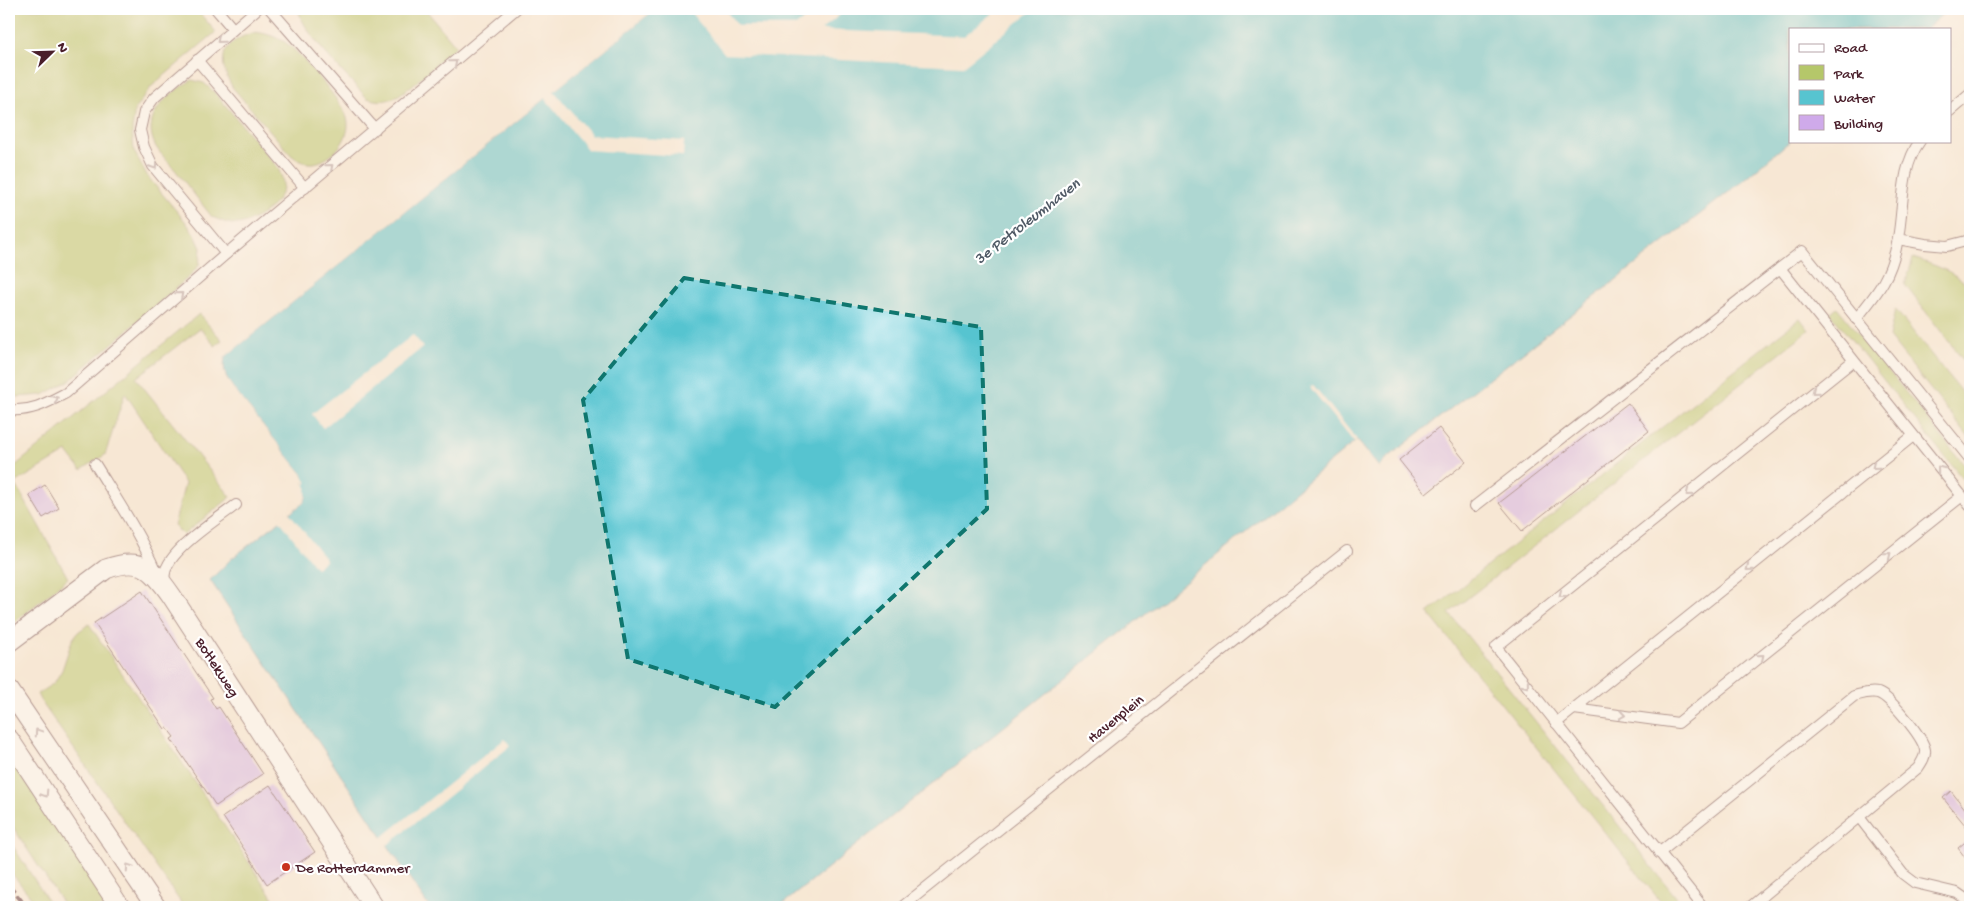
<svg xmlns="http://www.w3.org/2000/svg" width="1979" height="916" font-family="'Gochi Hand',sans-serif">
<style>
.green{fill:#b5c76a;stroke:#80734a}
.water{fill:#57c4d0;stroke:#50727e}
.pier{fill:#f7e7d4}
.building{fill:#cfaaea}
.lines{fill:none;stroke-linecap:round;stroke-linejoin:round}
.lane-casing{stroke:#643d44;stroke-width:12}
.street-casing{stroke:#643d44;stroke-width:21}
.lane{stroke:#fff;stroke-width:10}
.street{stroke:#fff;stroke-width:19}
.rail{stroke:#4a1f2b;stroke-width:4;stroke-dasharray:8 4;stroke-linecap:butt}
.oneway{stroke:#ae9aa0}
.marked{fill:none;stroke:#0f766e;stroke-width:4;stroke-dasharray:10 6;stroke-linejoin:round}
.poi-dot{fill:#c8321e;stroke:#fff;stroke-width:2}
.labels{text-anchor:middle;stroke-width:4.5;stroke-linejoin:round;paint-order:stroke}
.street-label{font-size:15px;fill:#4a1f2b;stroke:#fff}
.poi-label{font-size:15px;fill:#4a1f2b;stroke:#fff;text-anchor:start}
.water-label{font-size:16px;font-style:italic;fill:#4f5965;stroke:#fff}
</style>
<rect width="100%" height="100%" fill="#fff"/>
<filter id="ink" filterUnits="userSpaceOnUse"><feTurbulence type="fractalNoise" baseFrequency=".02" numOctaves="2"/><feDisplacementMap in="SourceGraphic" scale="10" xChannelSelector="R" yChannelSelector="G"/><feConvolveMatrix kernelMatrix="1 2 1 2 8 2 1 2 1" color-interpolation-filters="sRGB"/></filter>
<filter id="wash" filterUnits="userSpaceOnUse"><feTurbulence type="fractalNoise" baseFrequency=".0096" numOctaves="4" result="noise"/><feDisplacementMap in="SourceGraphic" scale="20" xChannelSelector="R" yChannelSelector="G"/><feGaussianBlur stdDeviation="1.12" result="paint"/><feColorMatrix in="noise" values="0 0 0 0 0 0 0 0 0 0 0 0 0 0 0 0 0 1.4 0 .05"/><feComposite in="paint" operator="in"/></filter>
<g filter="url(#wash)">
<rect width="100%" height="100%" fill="#f7e7d4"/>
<g class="green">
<path d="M 10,9 L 196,9 L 216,32 L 152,86 L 135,109 L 132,130 L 134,151 L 148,177 L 185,221 L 195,235 L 201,248 L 199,265 L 190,276 L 69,381 L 43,395 L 18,397 L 9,394 L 9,10 Z"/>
<path d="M 298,9 L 425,9 L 456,46 C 440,60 411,90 393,98 C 384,102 376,101 367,98 C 348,77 304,35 298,9 Z"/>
<path d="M 256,32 C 268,34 281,38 290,46 C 303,57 343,103 347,118 C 354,140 323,172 301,161 C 297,160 294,157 291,155 L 233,88 C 215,59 222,41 256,32 Z"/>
<path d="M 192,80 L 204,83 L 216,94 L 278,168 C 281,175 285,183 282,191 C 277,207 252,224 235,224 C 227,224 220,220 212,217 C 200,202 188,186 176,171 C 170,163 161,155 156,147 C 139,116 169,93 192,80 Z"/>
<path d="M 1913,258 C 1934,265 1954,271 1970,287 L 1970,369 L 1905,285 Z"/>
<path d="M 1837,307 L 1970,472 L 1970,488 L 1830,313 Z"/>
<path d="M 1895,309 L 1970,403 L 1970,439 L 1889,337 Z"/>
<path d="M 199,314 L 222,340 L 215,346 L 200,328 L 136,378 L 231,497 L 183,535 L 174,526 L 185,483 L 125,393 L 105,455 L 81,470 L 67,452 L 15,483 L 68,578 L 9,627 L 9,471 Z"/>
<path d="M 1800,318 L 1809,330 L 1449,613 L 1684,907 L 1665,907 L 1428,613 Z"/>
<path d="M 89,624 L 279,907 L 184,907 L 40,700 L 37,694 L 54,683 L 62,670 L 72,640 L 78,632 Z"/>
<path d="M 9,751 L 111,907 L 65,907 L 9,821 Z"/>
<path d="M 9,840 L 52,907 L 39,907 L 9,870 Z"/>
</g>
<path class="water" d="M 655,9 L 1949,9 L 1925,29 L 1790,29 L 1790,141 L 1739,184 L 1386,459 L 1379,467 L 1357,440 L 1170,594 L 779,907 L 429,907 L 210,580 L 231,559 L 303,503 L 306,497 L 303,475 L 235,391 C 227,379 222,372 225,357 Z"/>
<g class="pier">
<path d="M 651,9 L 655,9 L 554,91 L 591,135 L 684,141 L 683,156 L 588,150 L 545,98 L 225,357 L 223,366 L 225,376 L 235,391 L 303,475 L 306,482 L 306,497 L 303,503 L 290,512 L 289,510 L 301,501 L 303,496 L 304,483 L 301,477 L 233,392 L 223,377 L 220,366 L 223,356 Z"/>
<path d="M 688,9 L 724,9 L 738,26 L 796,26 L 817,9 L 847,9 L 821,30 L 964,36 L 999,9 L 1034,9 L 963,66 L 725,54 Z"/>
<path d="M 413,335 L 423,347 L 323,428 L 312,414 Z"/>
<path d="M 1313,385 L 1357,440 L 1354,442 L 1310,387 Z"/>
<path d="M 288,511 L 326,560 L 316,568 L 278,518 Z"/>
<path d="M 505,739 L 510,746 L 386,846 L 380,839 Z"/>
</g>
<g id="blocks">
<g class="building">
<path d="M 1628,403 L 1649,431 L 1522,531 L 1499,503 Z"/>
<path d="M 1439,428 L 1466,462 L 1426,494 L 1399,460 Z"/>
<path d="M 45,485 L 59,508 L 43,518 L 29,495 Z"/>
<path d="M 142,591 L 213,698 L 210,699 L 216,709 L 219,707 L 263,774 L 216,806 L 171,739 L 174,737 L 167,728 L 165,729 L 94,623 Z"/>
<path d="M 270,785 L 315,852 L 267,884 L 223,817 Z"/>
<path d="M 1951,791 L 1970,815 L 1970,831 L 1943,798 Z"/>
<path d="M 1970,838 L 1970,864 L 1958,848 Z"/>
</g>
</g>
</g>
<g filter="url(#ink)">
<use href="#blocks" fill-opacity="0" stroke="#643d44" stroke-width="1"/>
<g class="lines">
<g class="lane-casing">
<g id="lane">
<path d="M 216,9 L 233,29"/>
<path d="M 270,9 L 375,129"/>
<path d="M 197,60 L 305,188"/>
<path d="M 1950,111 L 1970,94"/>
<path d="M 1898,239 L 1925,244 L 1947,246 L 1970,240"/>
<path d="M 226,254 L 153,166 L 144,147 L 140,130 L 144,112 L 154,98 L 257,9"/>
<path d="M 1780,268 L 1970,506"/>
<path d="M 1856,319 C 1879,291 1892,275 1898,238 C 1904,207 1900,168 1920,141"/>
<path d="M 9,410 C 31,412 47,403 66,393 L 226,254 L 516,9"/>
<path d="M 95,464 C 117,500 140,534 156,572"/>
<path d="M 1475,506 L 1802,251 L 1970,459"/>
<path d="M 164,584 C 164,577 164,571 168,565 C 178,545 217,519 236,505"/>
<path d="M 1574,709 L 1678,723 L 1962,496"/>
<path d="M 1556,723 L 1913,436"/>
<path d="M 1859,817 L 1903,874 L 1915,883 L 1957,893 L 1970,902"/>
<path d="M 1659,853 L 1854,696 C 1862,694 1869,691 1878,693 C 1890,697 1923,737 1925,750 C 1926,756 1922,762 1918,768 L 1750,907"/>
<path d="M 902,907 L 1347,551"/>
<path d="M 1703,907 L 1496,647 L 1853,361"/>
</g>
</g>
<g class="street-casing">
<g id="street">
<path d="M 9,642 L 106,569 C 141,556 152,568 171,595 L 374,907"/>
<path d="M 9,690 L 156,907"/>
<path d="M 9,739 L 120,907"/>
</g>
</g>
<use href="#lane" class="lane"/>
<use href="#street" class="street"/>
<path class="rail" d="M 9,886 L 27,907"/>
</g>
<defs><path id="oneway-chevron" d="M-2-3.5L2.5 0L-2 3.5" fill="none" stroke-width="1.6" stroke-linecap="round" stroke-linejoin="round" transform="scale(1.25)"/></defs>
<g class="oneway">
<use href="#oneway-chevron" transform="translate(220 40) rotate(139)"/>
<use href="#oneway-chevron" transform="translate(454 63) rotate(-40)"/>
<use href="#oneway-chevron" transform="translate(154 166) rotate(57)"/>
<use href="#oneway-chevron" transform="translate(330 167) rotate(-40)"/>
<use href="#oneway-chevron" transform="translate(180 295) rotate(-41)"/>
<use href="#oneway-chevron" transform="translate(1815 391) rotate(141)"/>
<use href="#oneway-chevron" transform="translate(55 399) rotate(-27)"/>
<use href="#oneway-chevron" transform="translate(1875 466) rotate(141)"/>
<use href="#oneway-chevron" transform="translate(1940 469) rotate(-129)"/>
<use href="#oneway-chevron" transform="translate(1689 493) rotate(141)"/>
<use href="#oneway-chevron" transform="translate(1888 555) rotate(-39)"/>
<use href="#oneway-chevron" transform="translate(1749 568) rotate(141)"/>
<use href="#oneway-chevron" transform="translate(1562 595) rotate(141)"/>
<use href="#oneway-chevron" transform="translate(1761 657) rotate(-39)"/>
<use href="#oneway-chevron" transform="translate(1526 685) rotate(51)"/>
<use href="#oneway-chevron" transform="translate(1622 715) rotate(8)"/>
<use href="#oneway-chevron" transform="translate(38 732) rotate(-124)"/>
<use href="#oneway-chevron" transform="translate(45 794) rotate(57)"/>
<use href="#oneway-chevron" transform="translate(129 867) rotate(-124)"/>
</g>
</g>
<path d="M0 0H1979V916H0ZM 684,278 L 981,327 L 987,509 L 775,707 L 628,659 L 583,400 Z" fill="#f7e7d4" fill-opacity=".55" fill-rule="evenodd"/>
<path class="marked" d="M 684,278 L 981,327 L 987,509 L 775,707 L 628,659 L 583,400 Z"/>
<circle class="poi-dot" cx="286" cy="867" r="5"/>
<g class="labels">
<g class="street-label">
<text transform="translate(218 667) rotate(57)" y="5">Botlekweg</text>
<text transform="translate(1115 718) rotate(-39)" y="5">Havenplein</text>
</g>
<g class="poi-label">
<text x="296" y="872">De Rotterdammer</text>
</g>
<g class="water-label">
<text transform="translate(1026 220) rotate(-38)" y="6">3e Petroleumhaven</text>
</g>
</g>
<rect width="1979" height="916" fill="none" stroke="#fff" stroke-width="30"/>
<rect x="1789" y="28" width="162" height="115" fill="#ffffff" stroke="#b7a5aa"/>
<rect x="1799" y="44" width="25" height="8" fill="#ffffff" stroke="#b7a5aa"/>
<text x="1834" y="52" font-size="15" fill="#4a1f2b">Road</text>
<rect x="1799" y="65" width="25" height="15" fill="#b5c76a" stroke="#b7a5aa"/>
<text x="1834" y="78" font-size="15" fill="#4a1f2b">Park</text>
<rect x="1799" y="90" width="25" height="15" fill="#57c4d0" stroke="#b7a5aa"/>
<text x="1834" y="102" font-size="15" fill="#4a1f2b">Water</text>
<rect x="1799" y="115" width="25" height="15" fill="#cfaaea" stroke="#b7a5aa"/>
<text x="1834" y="128" font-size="15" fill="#4a1f2b">Building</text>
<g transform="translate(52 52) rotate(67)" stroke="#ffffff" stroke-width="4" paint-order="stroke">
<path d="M0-4L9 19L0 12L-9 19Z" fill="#4a1f2b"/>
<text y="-8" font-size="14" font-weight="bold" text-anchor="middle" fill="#4a1f2b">N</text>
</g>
</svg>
